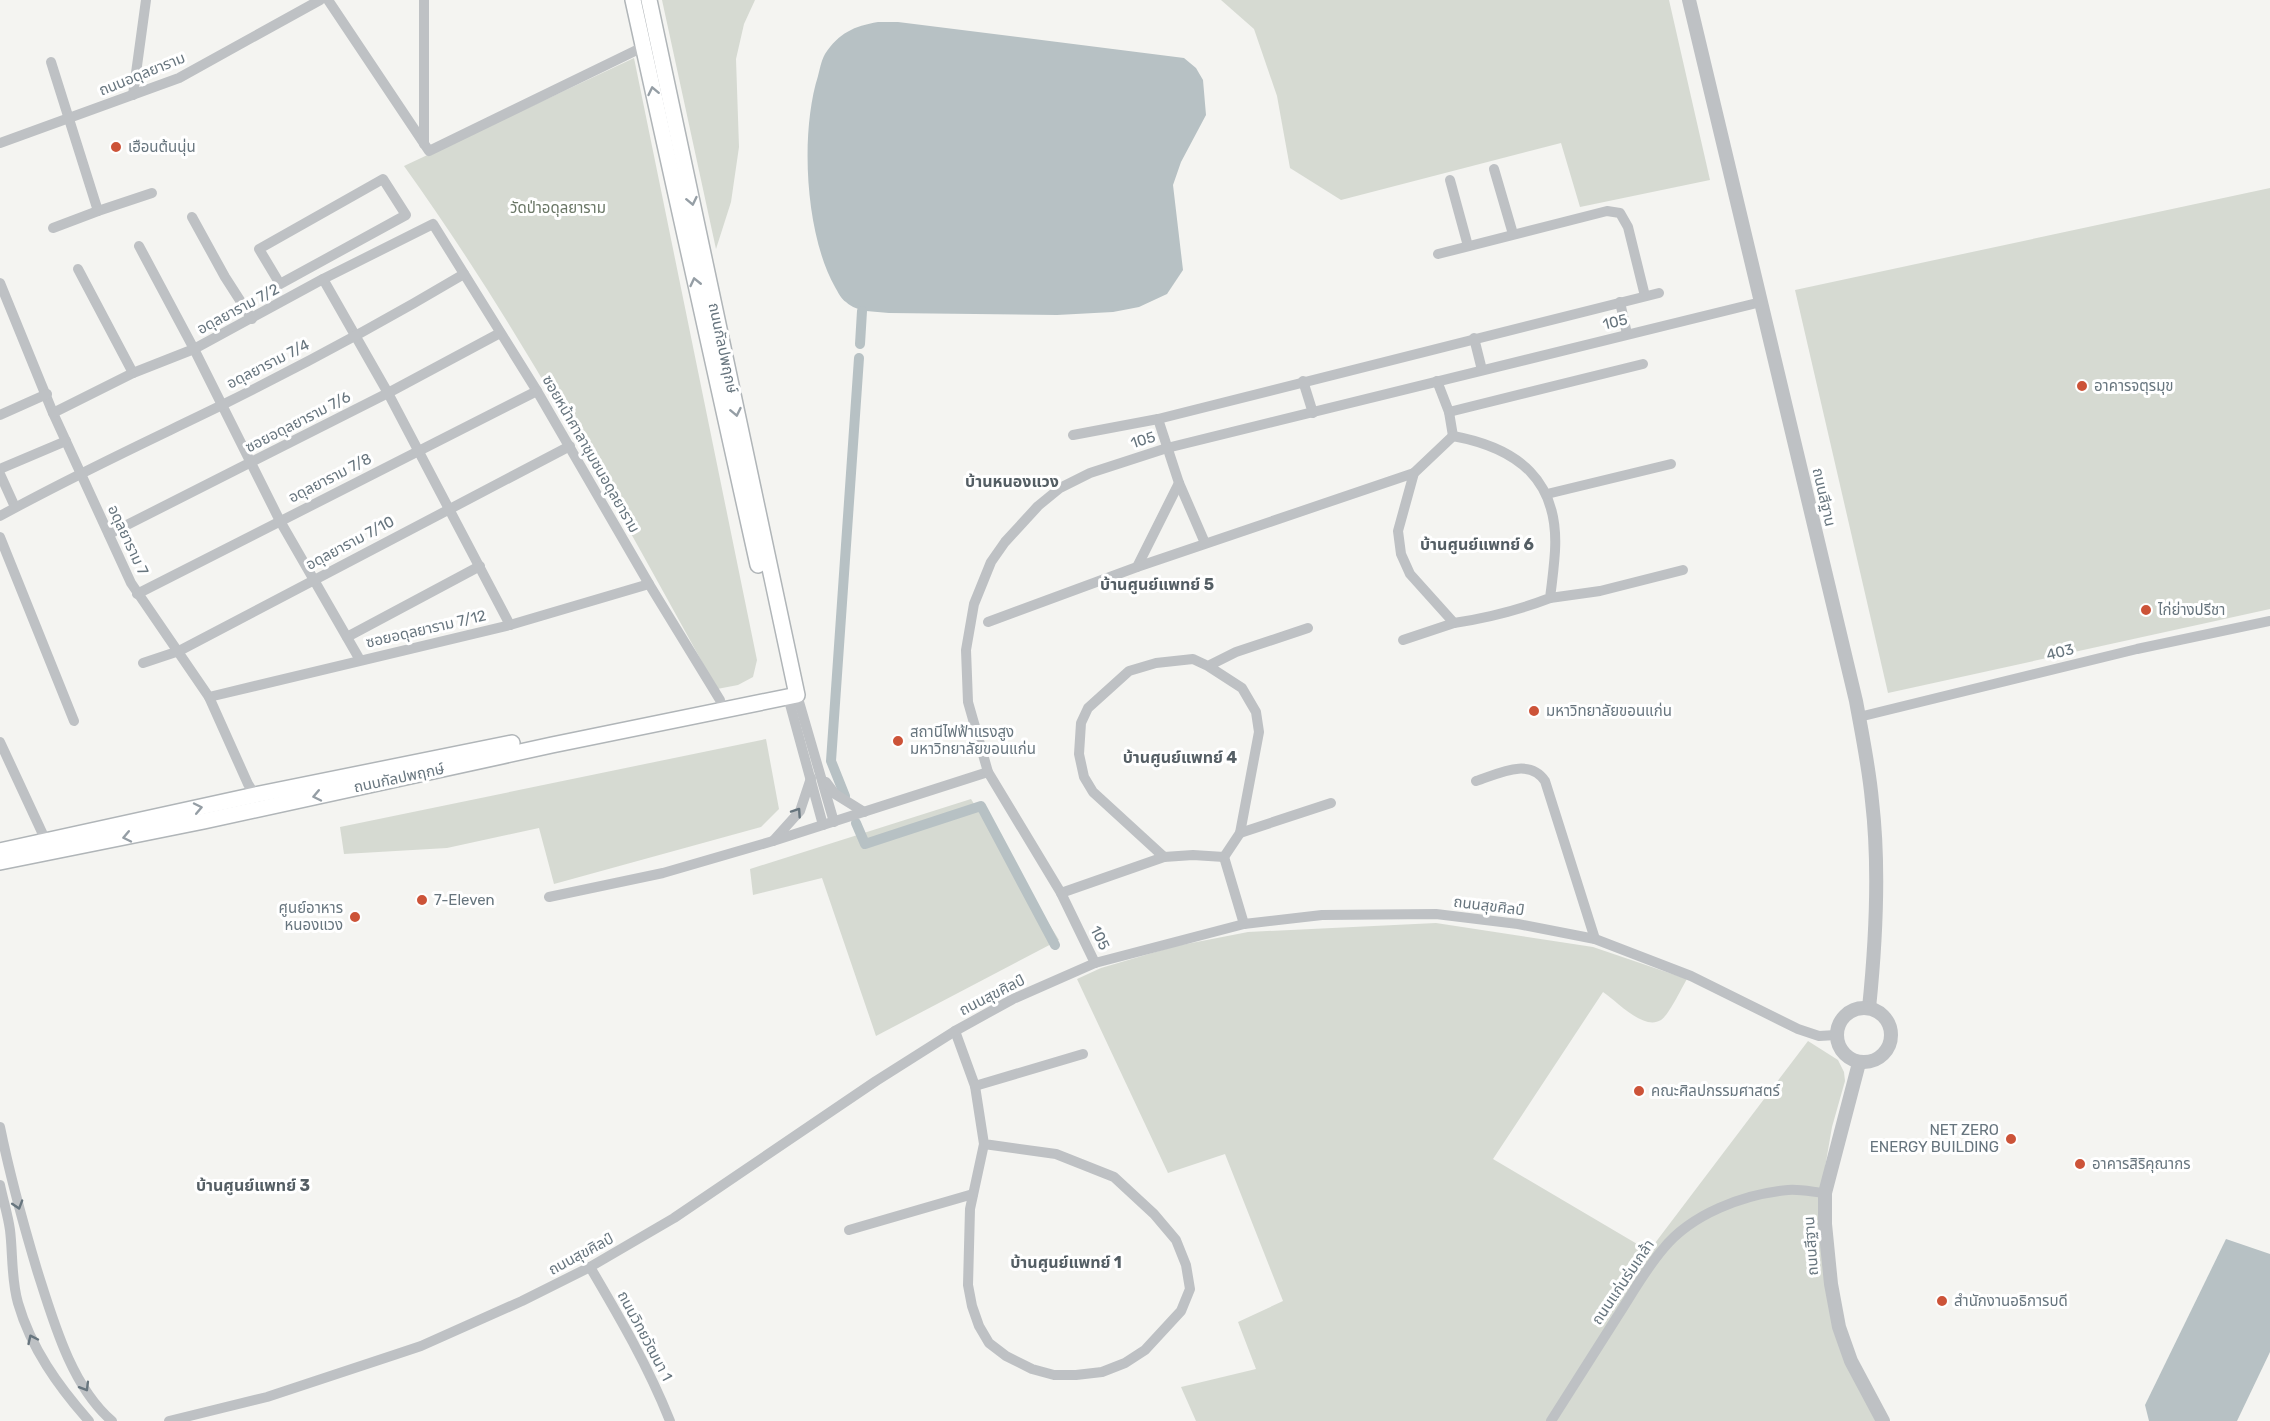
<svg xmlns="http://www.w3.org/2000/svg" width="2270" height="1421" font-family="Rubik,'Noto Sans Thai',sans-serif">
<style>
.green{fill:#d6dad2}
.water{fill:#b7c1c4}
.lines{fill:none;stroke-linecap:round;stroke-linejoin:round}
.canal{stroke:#b7c1c4;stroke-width:10}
.secondary-casing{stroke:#b0b5b8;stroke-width:18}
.minor{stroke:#bec1c4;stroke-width:10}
.tertiary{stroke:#bec1c4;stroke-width:14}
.secondary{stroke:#fff;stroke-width:15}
.oneway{stroke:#959ea5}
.oneway2{stroke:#67757e}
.poi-dot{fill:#cc5338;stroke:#fff;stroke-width:2}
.labels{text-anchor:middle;stroke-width:6;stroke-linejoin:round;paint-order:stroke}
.street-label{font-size:15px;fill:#67757e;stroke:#fff}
.poi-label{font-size:15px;fill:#67757e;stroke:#fff;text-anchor:start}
.park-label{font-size:15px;fill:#697665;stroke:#fff}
.neighbourhood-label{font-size:16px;font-weight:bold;fill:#545e64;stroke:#fff}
</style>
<rect width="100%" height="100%" fill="#f4f4f1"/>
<g class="green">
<path d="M 662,0 L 755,0 L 744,24 L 736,59 L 739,147 L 731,202 L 716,249 Z"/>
<path d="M 1221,0 L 1669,0 L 1710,180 L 1580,207 L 1561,143 L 1341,200 L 1290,168 L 1277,96 L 1254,29 Z"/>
<path d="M 634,58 L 757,660 L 753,677 L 738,685 L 717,689 C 619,512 523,332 404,166 Z"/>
<path d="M 2270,188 L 2270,609 L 1888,693 L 1795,290 Z"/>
<path d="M 766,739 L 779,809 L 761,827 L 554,884 L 539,828 L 447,848 L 344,854 L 340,827 Z"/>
<path d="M 971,799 L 1059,940 L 876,1036 L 822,878 L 753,895 L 750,869 Z"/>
<path d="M 1436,923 L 1593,947 L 1687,979 C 1681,989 1669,1015 1661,1020 C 1643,1031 1617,1001 1603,992 L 1493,1159 L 1649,1251 L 1808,1041 L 1838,1060 L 1844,1072 L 1845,1081 L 1832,1127 L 1818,1208 L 1839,1327 L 1883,1421 L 1196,1421 L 1181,1387 L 1256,1369 L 1238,1322 L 1283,1301 L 1225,1154 L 1168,1173 L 1077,979 L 1101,968 L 1176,946 L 1248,932 Z"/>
</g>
<g class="water">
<path d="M 878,22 L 898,22 L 1184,58 L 1196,68 L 1203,80 L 1206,115 L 1181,162 L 1173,185 L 1183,270 L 1167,294 L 1139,307 L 1113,312 L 1057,315 L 889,313 C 874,311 858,313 846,302 C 841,299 838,292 835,287 C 805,234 800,133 818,76 C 820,69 821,61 825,54 C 839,33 854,26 878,22 Z"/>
<path d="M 2226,1239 L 2270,1254 L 2270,1352 L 2237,1421 L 2149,1421 L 2145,1405 Z"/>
</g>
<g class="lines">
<g class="canal">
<path d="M 860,344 L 862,311"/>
<path d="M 845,796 L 831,761 L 859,358"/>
<path d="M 856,823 L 865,844 L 981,806 L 1055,945"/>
</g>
<g class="secondary-casing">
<g id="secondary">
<path d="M 633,0 L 758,565"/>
<path d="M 0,851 L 255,795 L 512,743"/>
<path d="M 0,862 L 204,821 L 552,745 L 797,695 L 649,0"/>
</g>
</g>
<g class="minor">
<path d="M 328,0 L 429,151 L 643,47"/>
<path d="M 51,62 L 98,211 L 152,193"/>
<path d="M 133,95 L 146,0"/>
<path d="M 0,143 L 179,78 L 320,0"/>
<path d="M 424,144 L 424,0"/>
<path d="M 1494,169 L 1513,234"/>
<path d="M 383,179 L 406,215 L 280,284 L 259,249 Z"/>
<path d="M 1450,180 L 1468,246"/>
<path d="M 192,217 L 225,277 L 252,319"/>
<path d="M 53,228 L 98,211"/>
<path d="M 139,246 L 194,349 L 280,521 L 360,660"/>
<path d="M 1438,254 L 1607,211 L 1620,213 L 1628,227 L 1645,296"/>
<path d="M 78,269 L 133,373"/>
<path d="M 323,279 L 388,393 L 510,625"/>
<path d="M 0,283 L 53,413 L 131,583 L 209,697 L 248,784 L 255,795"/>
<path d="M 1620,302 L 1627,334"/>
<path d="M 1474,338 L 1482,370"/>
<path d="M 1303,381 L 1313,413"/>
<path d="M 1437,381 L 1449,412 L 1453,436"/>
<path d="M 1449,412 L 1643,364"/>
<path d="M 53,413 L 133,373 L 194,349 L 323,279 L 433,224 L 537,391 L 649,584 L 720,700"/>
<path d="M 0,415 L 47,394"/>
<path d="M 1158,419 L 1179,483 L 1205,543"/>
<path d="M 1073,435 L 1158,419 L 1659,293"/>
<path d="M 1453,436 C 1518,448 1559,480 1555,551 C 1554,567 1552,583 1550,598 C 1519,610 1487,618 1454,623 L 1410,574 L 1401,554 L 1398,531 L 1414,473 Z"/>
<path d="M 0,469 L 66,441"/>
<path d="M 0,474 L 15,507"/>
<path d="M 1547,494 L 1671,464"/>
<path d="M 0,516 C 72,476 146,442 220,406 C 303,365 385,321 464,274"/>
<path d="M 109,534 L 388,393 L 500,333"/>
<path d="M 0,537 L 74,721"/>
<path d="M 1137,567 L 1179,483"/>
<path d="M 137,594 L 537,391"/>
<path d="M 1550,598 L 1600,591 L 1683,570"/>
<path d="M 988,622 L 1137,567 L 1414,473"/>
<path d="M 347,637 L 480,566"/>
<path d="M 1403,640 L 1454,623"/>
<path d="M 143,663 L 179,651 L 570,446"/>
<path d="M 1208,666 L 1242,688 L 1256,712 L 1259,732 L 1240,833 L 1224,857 L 1193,855 L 1164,857 L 1093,792 L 1084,777 L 1079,754 L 1081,723 L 1088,708 L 1129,671 L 1156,663 L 1193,659 L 1208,666 L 1236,652 L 1308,628"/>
<path d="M 797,695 L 834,822"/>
<path d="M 209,697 L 510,625 L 649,584"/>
<path d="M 788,697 L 823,825"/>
<path d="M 1859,717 L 2137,649 L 2270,621"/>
<path d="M 0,742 L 46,841"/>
<path d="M 1476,781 C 1498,774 1529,757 1545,781 L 1595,939"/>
<path d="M 826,782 L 835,794 L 864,812"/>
<path d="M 1240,833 L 1331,803"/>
<path d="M 773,841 L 800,811 L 811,778"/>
<path d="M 1224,857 L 1244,924"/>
<path d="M 1061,893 L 1164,857"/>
<path d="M 549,897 L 663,873 L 773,841 L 988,772"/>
<path d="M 1095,963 L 1061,893 L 988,772 L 968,702 L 966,650 L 974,604 L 991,562 L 1005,542 L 1038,506 L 1060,488 L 1090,473 L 1167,448 L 1761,302"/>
<path d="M 955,1031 L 975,1086 L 984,1144 L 970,1209 L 968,1285 L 972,1306 L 979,1326 L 989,1343 L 1006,1356 L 1032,1369 L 1054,1375 L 1076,1375 L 1102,1372 L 1125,1363 L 1145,1350 L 1181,1311 L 1190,1289 L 1186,1265 L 1176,1240 L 1154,1214 L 1114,1177 L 1056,1154 L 984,1144"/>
<path d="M 975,1086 L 1083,1054"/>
<path d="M 0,1127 C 10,1176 23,1223 37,1270 C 53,1320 71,1386 112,1421"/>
<path d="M 0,1185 C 3,1200 8,1215 10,1230 C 13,1254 11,1279 18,1303 C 31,1348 58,1386 89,1421"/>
<path d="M 849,1230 L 973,1194"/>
<path d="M 590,1267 C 620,1318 648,1366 670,1421"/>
<path d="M 169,1421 L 267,1397 L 394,1355 L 421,1346 L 522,1301 L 590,1267 L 674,1218 L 876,1081 L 955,1031 L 1013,999 L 1095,963 L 1244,924 L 1322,915 L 1436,914 L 1518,924 L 1595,939 L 1691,976 L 1798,1029 L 1819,1036 L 1836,1035"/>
<path d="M 1551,1421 C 1573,1386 1595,1352 1617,1317 C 1632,1294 1645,1270 1663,1249 C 1691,1214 1744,1194 1788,1190 C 1800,1189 1813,1192 1825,1193"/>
</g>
<g class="tertiary">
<path d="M 1689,0 L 1856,701 C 1862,734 1869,767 1872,801 C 1880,869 1876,940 1869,1008"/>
<circle cx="1864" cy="1035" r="27"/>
<path d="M 1859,1063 L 1825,1193 L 1825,1224 L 1831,1284 L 1839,1327 L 1851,1361 L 1883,1421"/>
</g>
<use href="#secondary" class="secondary"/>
</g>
<defs><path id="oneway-chevron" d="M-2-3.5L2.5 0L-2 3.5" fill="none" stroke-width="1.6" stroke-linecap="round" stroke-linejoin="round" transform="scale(1.5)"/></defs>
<g class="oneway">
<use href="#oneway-chevron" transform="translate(653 91) rotate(-102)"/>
<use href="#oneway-chevron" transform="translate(692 201) rotate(78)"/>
<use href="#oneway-chevron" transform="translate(695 282) rotate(-103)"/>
<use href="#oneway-chevron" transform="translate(736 412) rotate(78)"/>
<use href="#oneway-chevron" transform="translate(317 796) rotate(168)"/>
<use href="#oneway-chevron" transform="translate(198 808) rotate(-12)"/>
<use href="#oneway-chevron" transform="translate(127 837) rotate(168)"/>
</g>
<g class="oneway2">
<use href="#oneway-chevron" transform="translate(797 812) rotate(-56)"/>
<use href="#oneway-chevron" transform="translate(18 1205) rotate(73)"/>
<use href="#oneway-chevron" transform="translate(32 1339) rotate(-115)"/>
<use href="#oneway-chevron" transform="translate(85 1387) rotate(59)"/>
</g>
<g class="poi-dot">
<circle cx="116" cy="147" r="6"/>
<circle cx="2082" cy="386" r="6"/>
<circle cx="2146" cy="610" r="6"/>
<circle cx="1534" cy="711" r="6"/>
<circle cx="898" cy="741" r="6"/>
<circle cx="422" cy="900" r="6"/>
<circle cx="355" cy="917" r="6"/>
<circle cx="1639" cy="1091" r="6"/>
<circle cx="2011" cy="1139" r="6"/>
<circle cx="2080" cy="1164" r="6"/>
<circle cx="1942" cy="1301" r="6"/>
</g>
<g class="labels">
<g class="street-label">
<text transform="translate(142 74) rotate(-22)" y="5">ถนนอดุลยาราม</text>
<text transform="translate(238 309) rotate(-28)" y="5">อดุลยาราม 7/2</text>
<text transform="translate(1615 322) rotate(-14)" y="5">105</text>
<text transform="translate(723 348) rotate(78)" y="5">ถนนกัลปพฤกษ์</text>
<text transform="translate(268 364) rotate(-27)" y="5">อดุลยาราม 7/4</text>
<text transform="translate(298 422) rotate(-27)" y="5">ซอยอดุลยาราม 7/6</text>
<text transform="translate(1143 440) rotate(-18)" y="5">105</text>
<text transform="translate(591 454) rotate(60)" y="5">ซอยหน้าศาลาชุมชนอดุลยาราม</text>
<text transform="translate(330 478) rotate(-27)" y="5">อดุลยาราม 7/8</text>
<text transform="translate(1824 497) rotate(77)" y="5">ถนนสีฐาน</text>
<text transform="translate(128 540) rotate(65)" y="5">อดุลยาราม 7</text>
<text transform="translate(350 543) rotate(-28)" y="5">อดุลยาราม 7/10</text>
<text transform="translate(426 629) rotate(-13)" y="5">ซอยอดุลยาราม 7/12</text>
<text transform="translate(2060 652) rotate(-14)" y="5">403</text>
<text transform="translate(399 778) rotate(-12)" y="5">ถนนกัลปพฤกษ์</text>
<text transform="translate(1489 906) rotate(7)" y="5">ถนนสุขศิลป์</text>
<text transform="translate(1100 938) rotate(64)" y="5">105</text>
<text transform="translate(992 995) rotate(-27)" y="5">ถนนสุขศิลป์</text>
<text transform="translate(1811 1246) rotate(-94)" y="5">ถนนสีฐาน</text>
<text transform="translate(581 1254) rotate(-28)" y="5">ถนนสุขศิลป์</text>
<text transform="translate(1623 1282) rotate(-56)" y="5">ถนนแก่นร่มเกล้า</text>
<text transform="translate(645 1336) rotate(62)" y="5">ถนนวิทยวัฒนา 1</text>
</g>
<g class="poi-label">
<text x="128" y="152">เฮือนต้นนุ่น</text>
<text x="2094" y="391">อาคารจตุรมุข</text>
<text x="2158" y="615">ไก่ย่างปรีชา</text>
<text x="1546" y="716">มหาวิทยาลัยขอนแก่น</text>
<text x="910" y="737">สถานีไฟฟ้าแรงสูง<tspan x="910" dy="17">มหาวิทยาลัยขอนแก่น</tspan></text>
<text x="434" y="905">7-Eleven</text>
<text x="343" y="913" text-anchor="end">ศูนย์อาหาร<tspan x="343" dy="17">หนองแวง</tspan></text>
<text x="1651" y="1096">คณะศิลปกรรมศาสตร์</text>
<text x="1999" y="1135" text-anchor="end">NET ZERO<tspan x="1999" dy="17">ENERGY BUILDING</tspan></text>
<text x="2092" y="1169">อาคารสิริคุณากร</text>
<text x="1954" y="1306">สำนักงานอธิการบดี</text>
</g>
<g class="park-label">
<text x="558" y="213">วัดป่าอดุลยาราม</text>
</g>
<g class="neighbourhood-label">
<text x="1012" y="487">บ้านหนองแวง</text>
<text x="1477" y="550">บ้านศูนย์แพทย์ 6</text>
<text x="1157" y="590">บ้านศูนย์แพทย์ 5</text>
<text x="1180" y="763">บ้านศูนย์แพทย์ 4</text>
<text x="253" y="1191">บ้านศูนย์แพทย์ 3</text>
<text x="1066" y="1268">บ้านศูนย์แพทย์ 1</text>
</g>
</g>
</svg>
